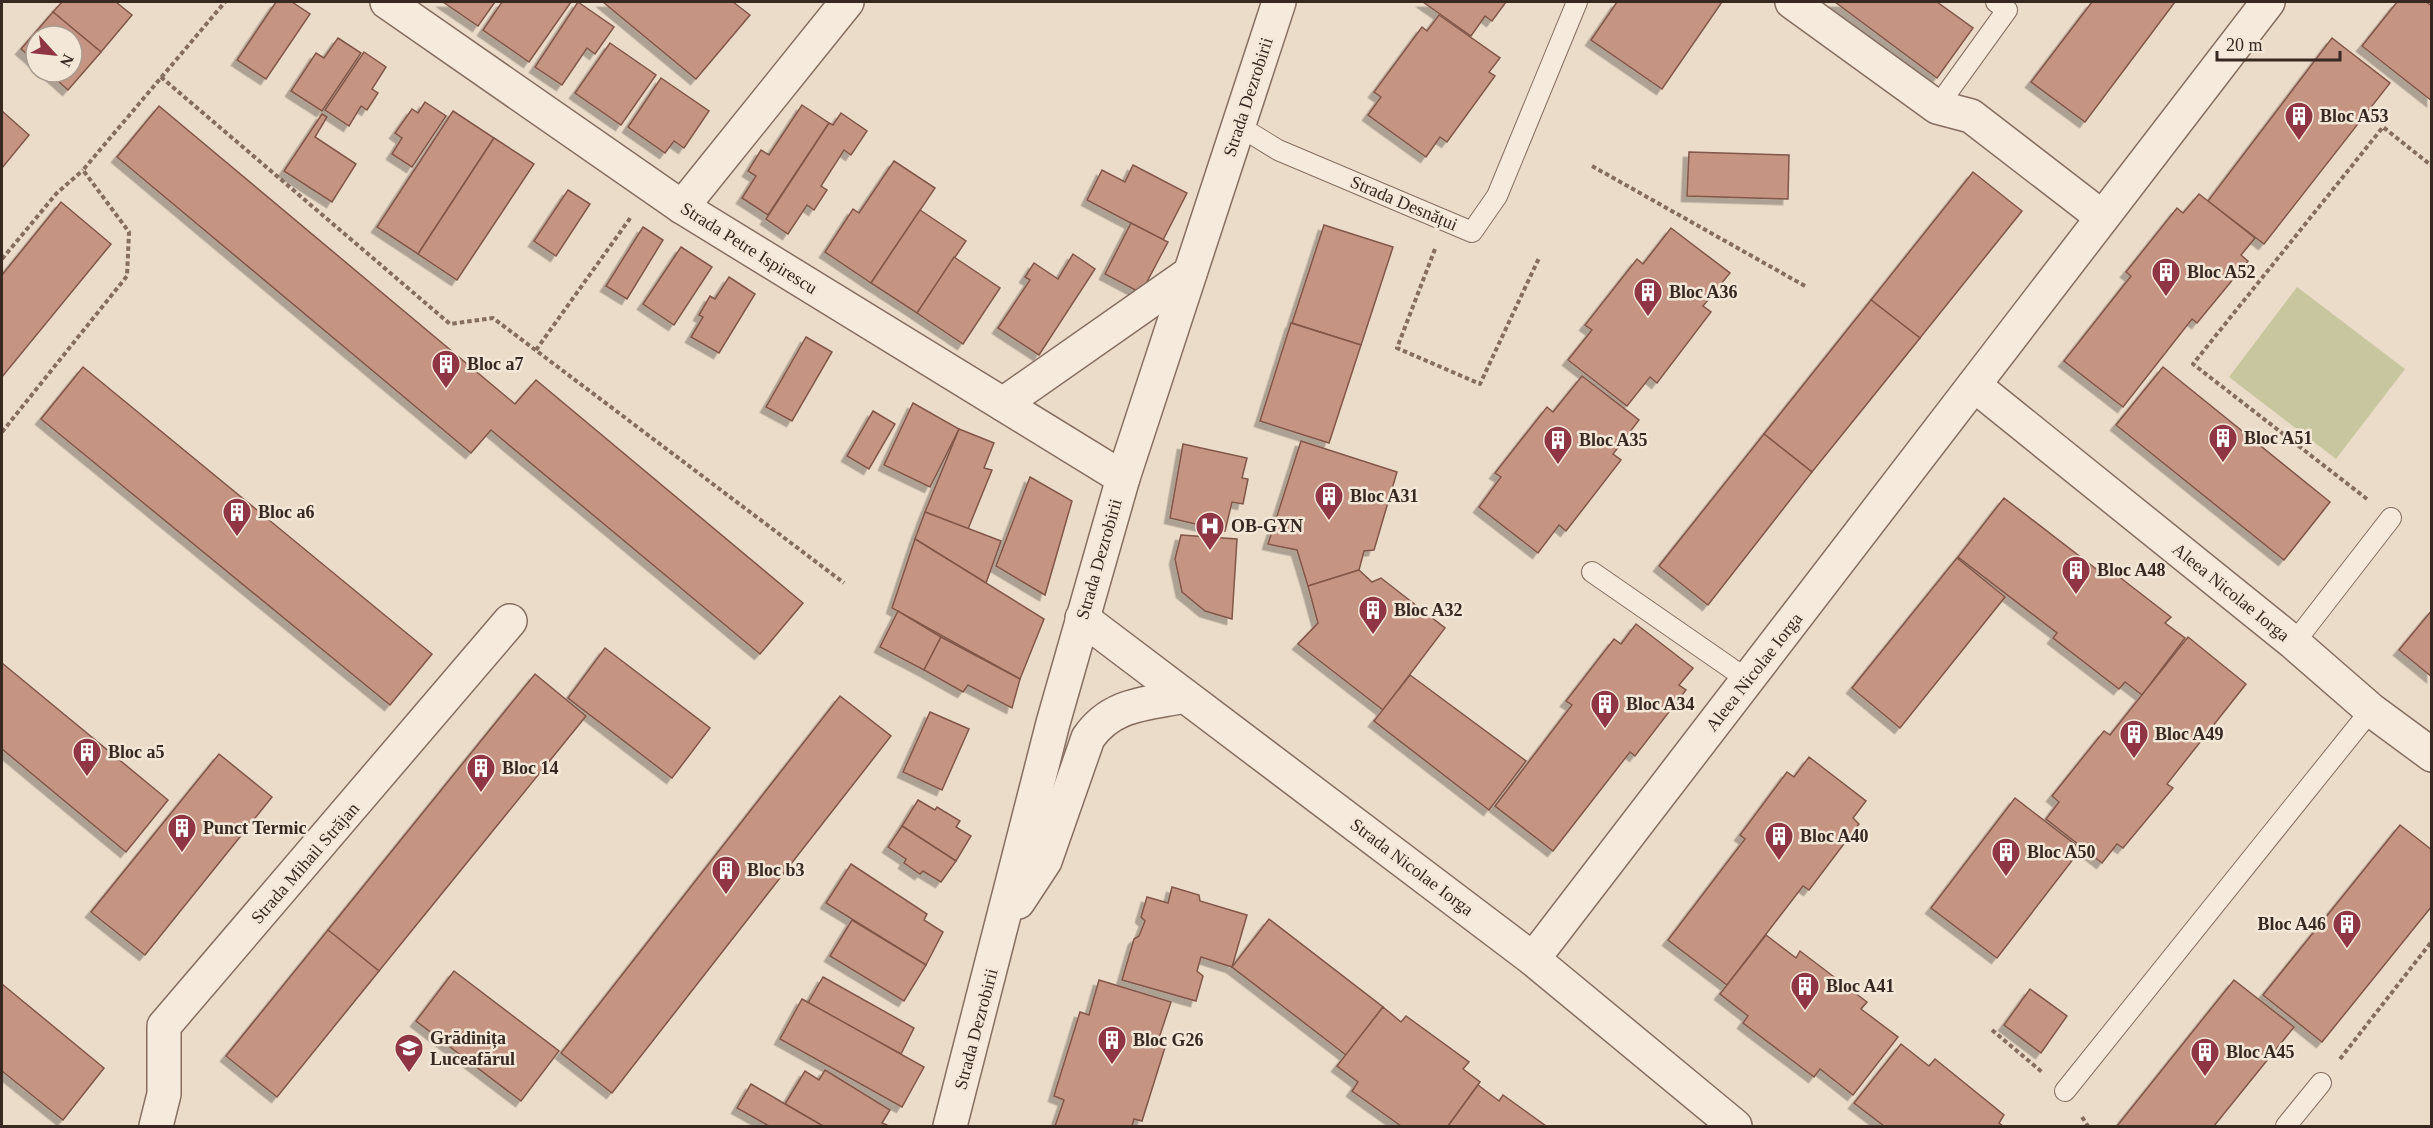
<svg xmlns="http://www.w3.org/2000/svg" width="2433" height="1128" font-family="Georgia,serif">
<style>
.green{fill:#c8c69e}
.building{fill:#c59483;stroke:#825648;stroke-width:1.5;filter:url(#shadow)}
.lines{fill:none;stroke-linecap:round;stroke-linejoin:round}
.service-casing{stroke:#856e60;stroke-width:22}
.minor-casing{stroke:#856e60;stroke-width:36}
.tertiary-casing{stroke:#856e60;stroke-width:36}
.path{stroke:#856e60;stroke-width:4;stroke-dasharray:4.5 3;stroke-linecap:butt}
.service{stroke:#f6eadc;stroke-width:20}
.minor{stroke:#f6eadc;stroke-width:33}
.tertiary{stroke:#f6eadc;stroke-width:33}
.labels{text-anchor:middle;stroke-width:5;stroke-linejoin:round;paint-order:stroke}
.street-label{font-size:18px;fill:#372922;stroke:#f3e7d8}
.poi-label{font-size:18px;font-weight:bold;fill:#372922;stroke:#f3e7d8;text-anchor:start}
</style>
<defs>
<filter id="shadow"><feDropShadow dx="-5.5" dy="5.5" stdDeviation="0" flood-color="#0004"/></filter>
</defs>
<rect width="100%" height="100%" fill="#ebdcc9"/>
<path class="green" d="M 2297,287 L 2405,369 L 2336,459 L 2229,377 Z"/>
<g class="building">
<path d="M 62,2 L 116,2 L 132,15 L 101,52 L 53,12 Z"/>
<path d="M 276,2 L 292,2 L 310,14 L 266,79 L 237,60 Z"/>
<path d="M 443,2 L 495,2 L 478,26 Z"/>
<path d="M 502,2 L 571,2 L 529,62 L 483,30 Z"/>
<path d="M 578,2 L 614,27 L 595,54 L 587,48 L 562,85 L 535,67 Z"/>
<path d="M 603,2 L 733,2 L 750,15 L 696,79 Z"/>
<path d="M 1423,2 L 1506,2 L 1492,21 L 1485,16 L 1471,36 Z"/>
<path d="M 1617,2 L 1722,2 L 1662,89 L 1591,40 Z"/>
<path d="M 1835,2 L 1937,2 L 1973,28 L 1937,78 Z"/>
<path d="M 2092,2 L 2175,2 L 2085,122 L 2031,82 Z"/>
<path d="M 2397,2 L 2426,2 L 2432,6 L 2432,101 L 2362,46 Z"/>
<path d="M 53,12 L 101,52 L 68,90 L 48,72 L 72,72 L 72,36 L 36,36 L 36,62 L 21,49 Z"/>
<path d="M 1439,15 L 1500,58 L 1489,72 L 1495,76 L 1447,142 L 1440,137 L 1426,157 L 1368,115 L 1381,97 L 1374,92 L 1422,27 L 1427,31 Z"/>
<path d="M 338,38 L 361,53 L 322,111 L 291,91 L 316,53 L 324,58 Z"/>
<path d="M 2332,38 L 2390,83 L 2264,244 L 2208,201 Z"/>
<path d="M 610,43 L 656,75 L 621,125 L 575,93 Z"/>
<path d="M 364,52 L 386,67 L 372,89 L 378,93 L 367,110 L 361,106 L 349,126 L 325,110 Z"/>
<path d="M 661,78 L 709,111 L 684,148 L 674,141 L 665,153 L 628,127 Z"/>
<path d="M 425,102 L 446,116 L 412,167 L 392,154 L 402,138 L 395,133 L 412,109 L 418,113 Z"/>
<path d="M 802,105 L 829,123 L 768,215 L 742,198 L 756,176 L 748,171 L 761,150 L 769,155 Z"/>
<path d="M 159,106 L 515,404 L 536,380 L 803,603 L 760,654 L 491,430 L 471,453 L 117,157 Z"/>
<path d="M 2,111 L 29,135 L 2,168 Z"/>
<path d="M 453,111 L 494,138 L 418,254 L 377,227 Z"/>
<path d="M 841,113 L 867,131 L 851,155 L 844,150 L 821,186 L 827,190 L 814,210 L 807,205 L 788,234 L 766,219 L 829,123 L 833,125 Z"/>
<path d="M 322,114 L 327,117 L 315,137 L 356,164 L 332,202 L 284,171 Z"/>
<path d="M 494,138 L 534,164 L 457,280 L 418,254 Z"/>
<path d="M 1689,152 L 1789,155 L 1788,199 L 1687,196 Z"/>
<path d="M 894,161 L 935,188 L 871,283 L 825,252 L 853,209 L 859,213 Z"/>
<path d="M 1133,165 L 1187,193 L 1163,240 L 1087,200 L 1102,170 L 1125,182 Z"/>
<path d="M 1973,172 L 2022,211 L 1920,338 L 1871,300 Z"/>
<path d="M 568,190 L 590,204 L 556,256 L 534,241 Z"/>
<path d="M 2199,194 L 2255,238 L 2241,255 L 2248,261 L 2197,323 L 2192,319 L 2123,407 L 2064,361 L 2131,276 L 2126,272 L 2177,208 L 2183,213 Z"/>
<path d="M 61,202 L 111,244 L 2,377 L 2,275 Z"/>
<path d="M 920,210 L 966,241 L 917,313 L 871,283 Z"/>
<path d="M 1131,223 L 1168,242 L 1141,293 L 1105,274 Z"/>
<path d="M 1324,225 L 1393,247 L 1361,345 L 1292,323 Z"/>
<path d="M 643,227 L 663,240 L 627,299 L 606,286 Z"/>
<path d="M 1671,228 L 1730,273 L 1703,306 L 1711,312 L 1657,383 L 1650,377 L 1627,406 L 1568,360 L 1592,330 L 1585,325 L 1637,259 L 1643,264 Z"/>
<path d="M 681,247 L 712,267 L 674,325 L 643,304 Z"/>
<path d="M 1073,254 L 1095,269 L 1039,355 L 998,328 L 1030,280 L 1025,277 L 1034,263 L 1058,279 Z"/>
<path d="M 954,257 L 1000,288 L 963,344 L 917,313 Z"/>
<path d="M 729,277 L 755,294 L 719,353 L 691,337 L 703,317 L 699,315 L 710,296 L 715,299 Z"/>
<path d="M 1871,300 L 1920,338 L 1812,472 L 1764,434 Z"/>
<path d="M 1291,323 L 1361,345 L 1329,443 L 1260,421 Z"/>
<path d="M 806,337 L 832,352 L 792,421 L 766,407 Z"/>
<path d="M 83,367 L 432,654 L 390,705 L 41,419 Z"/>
<path d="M 2163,367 L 2330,502 L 2284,560 L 2116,425 Z"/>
<path d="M 1582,376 L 1639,420 L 1613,454 L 1621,460 L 1566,531 L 1559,525 L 1538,553 L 1479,507 L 1501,477 L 1495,473 L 1547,407 L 1553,412 Z"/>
<path d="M 913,403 L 959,429 L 930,487 L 884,465 Z"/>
<path d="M 873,411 L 895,424 L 869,469 L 847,456 Z"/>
<path d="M 959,429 L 994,443 L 984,468 L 992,470 L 968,529 L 925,512 Z"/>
<path d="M 1764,434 L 1812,472 L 1708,605 L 1659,566 Z"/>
<path d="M 1301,441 L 1397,472 L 1374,550 L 1364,551 L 1359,570 L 1308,586 L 1297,550 L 1268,544 Z"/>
<path d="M 1183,444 L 1247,458 L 1242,478 L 1248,479 L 1243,504 L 1232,502 L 1225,531 L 1170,518 Z"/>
<path d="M 1030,477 L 1072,501 L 1045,595 L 996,566 Z"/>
<path d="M 2004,498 L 2104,575 L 2109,569 L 2171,617 L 2165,623 L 2185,638 L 2142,695 L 2125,682 L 2119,689 L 2053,638 L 2057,633 L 1958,557 Z"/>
<path d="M 925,512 L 1001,541 L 986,583 L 915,539 Z"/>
<path d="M 1181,535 L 1237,539 L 1232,619 L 1205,611 L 1182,592 L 1175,559 Z"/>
<path d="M 915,539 L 1044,619 L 1020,679 L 892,608 Z"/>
<path d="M 1957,558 L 2005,597 L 1900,728 L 1852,688 Z"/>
<path d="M 1359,570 L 1372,582 L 1381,578 L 1445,628 L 1383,710 L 1298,644 L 1318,623 L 1308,586 Z"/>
<path d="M 2432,610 L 2432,677 L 2399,650 Z"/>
<path d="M 898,611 L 941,637 L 924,670 L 880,647 Z"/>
<path d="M 1636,624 L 1693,668 L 1679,685 L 1686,690 L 1635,756 L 1630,752 L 1553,851 L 1495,806 L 1572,705 L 1566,701 L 1614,639 L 1621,644 Z"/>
<path d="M 941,637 L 1020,679 L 1012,708 L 968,685 L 963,692 L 924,670 Z"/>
<path d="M 2188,637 L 2246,684 L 2167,784 L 2173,788 L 2123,848 L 2117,844 L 2102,863 L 2046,819 L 2059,802 L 2052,796 L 2104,731 L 2110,735 Z"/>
<path d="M 605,648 L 710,728 L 672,778 L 568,698 Z"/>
<path d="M 2,663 L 168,800 L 126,852 L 2,749 Z"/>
<path d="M 535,674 L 586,716 L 379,971 L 328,930 Z"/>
<path d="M 1410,675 L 1526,761 L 1489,810 L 1374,721 Z"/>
<path d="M 840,696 L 891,736 L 612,1093 L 561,1053 Z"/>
<path d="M 930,712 L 969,729 L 942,790 L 903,772 Z"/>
<path d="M 219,754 L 272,797 L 145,955 L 91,912 Z"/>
<path d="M 1809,757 L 1866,801 L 1853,818 L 1859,824 L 1809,890 L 1803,886 L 1727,985 L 1668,940 L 1745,839 L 1740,835 L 1787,772 L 1794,777 Z"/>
<path d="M 2015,798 L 2081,849 L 1997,958 L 1931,908 Z"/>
<path d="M 918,800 L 935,810 L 937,807 L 960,821 L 956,827 L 971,836 L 956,861 L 902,826 Z"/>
<path d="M 2400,825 L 2432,850 L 2432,906 L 2322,1042 L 2263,995 Z"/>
<path d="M 902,826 L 956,861 L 941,882 L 923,871 L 920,874 L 904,863 L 906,859 L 888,847 Z"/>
<path d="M 851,864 L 927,914 L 924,920 L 943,932 L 926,965 L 826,903 Z"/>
<path d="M 1172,887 L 1199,895 L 1200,901 L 1247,915 L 1232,967 L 1201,957 L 1197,971 L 1203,976 L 1196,1001 L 1122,980 L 1134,939 L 1139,936 L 1145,921 L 1141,917 L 1147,897 L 1168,903 Z"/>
<path d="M 1269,919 L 1383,1007 L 1346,1055 L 1232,967 Z"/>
<path d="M 852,920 L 926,965 L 904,1001 L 830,956 Z"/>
<path d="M 328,930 L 379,971 L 277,1097 L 226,1056 Z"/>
<path d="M 1766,935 L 1796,958 L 1800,951 L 1867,1002 L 1861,1009 L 1898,1037 L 1853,1095 L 1820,1069 L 1814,1077 L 1743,1023 L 1748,1016 L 1720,994 Z"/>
<path d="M 454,971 L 559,1051 L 521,1101 L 416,1021 Z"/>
<path d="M 823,977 L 914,1028 L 901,1054 L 808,1003 Z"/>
<path d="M 1099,980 L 1171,1002 L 1159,1038 L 1167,1041 L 1142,1121 L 1134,1119 L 1132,1126 L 1055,1126 L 1064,1100 L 1054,1096 L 1056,1089 L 1080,1012 L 1089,1015 Z"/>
<path d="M 2234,980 L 2294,1027 L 2214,1126 L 2117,1126 Z"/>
<path d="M 2,984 L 104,1068 L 63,1120 L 2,1071 Z"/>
<path d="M 2030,989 L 2067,1016 L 2041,1053 L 2004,1025 Z"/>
<path d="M 802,999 L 924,1067 L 902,1107 L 780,1039 Z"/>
<path d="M 1383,1007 L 1401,1022 L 1406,1016 L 1469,1062 L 1463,1069 L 1480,1082 L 1448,1126 L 1401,1126 L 1352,1091 L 1358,1082 L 1337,1066 Z"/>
<path d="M 1901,1044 L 1929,1066 L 1935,1059 L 2004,1115 L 1999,1123 L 2003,1126 L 1884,1126 L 1854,1103 Z"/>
<path d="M 825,1070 L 890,1110 L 882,1123 L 889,1126 L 823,1126 L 785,1104 L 805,1071 L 819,1080 Z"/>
<path d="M 751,1084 L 785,1104 L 823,1126 L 769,1126 L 737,1108 Z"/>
<path d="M 1478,1085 L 1499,1101 L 1503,1095 L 1546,1126 L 1448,1126 Z"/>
</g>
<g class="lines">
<g class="service-casing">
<g id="service">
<path d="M 1937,107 L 2007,10 L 1996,2"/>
<path d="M 1239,126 L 1278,150 L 1472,232 L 1497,196 L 1577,2"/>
<path d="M 1592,572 L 1748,680"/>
<path d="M 2294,643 L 2391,518"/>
<path d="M 2065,1091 L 2371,710"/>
<path d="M 2286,1126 L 2321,1083"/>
</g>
</g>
<g class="minor-casing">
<g id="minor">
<path d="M 1792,2 L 1937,107 L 1971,116 L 2102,217"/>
<path d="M 682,207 L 847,2"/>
<path d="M 1974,385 L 2294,643 L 2371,710 L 2432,755"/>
<path d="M 1533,959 L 2268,2"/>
<path d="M 156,1126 L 164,1094 L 164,1026 L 510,621"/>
</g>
</g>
<g class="tertiary-casing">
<g id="tertiary">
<path d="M 387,2 L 682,207 L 1123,478"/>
<path d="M 1003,404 L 1190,273"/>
<path d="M 1082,618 L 1533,959 L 1735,1126"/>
<path d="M 1018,902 L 1045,861 L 1088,738 C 1112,703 1147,704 1185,696"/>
<path d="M 950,1126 L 1053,723 L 1123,478 L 1279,2"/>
</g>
</g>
<g class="path">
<path d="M 161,77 L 450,324 L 493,318 L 844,583"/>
<path d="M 1592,166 L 1805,286"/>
<path d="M 1435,249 L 1397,348 L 1480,384 L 1539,258"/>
<path d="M 2,259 L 56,194 L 83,170"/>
<path d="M 536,350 L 631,217"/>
<path d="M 2,432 L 127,276 L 129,232 L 83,170 L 225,2"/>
<path d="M 2367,499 L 2193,364 L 2383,127 L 2432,166"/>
<path d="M 1992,1030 L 2042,1072"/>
<path d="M 2340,1059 L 2432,941"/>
<path d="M 2082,1117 L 2088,1126"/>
</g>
<use href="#service" class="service"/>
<use href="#minor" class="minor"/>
<use href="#tertiary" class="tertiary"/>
</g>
<defs>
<g id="building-pin" transform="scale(1.5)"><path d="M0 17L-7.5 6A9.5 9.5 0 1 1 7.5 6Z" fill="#8f3544" stroke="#f3e7d8"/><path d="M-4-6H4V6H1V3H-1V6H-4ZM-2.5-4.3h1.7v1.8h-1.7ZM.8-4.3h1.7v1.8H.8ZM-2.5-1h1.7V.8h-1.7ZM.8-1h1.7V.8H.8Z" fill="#fff"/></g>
<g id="hospital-pin" transform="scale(1.5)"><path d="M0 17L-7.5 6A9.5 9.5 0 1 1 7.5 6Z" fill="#8f3544" stroke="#f3e7d8"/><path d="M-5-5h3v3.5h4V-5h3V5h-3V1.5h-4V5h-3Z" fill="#fff"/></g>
<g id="school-pin" transform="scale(1.5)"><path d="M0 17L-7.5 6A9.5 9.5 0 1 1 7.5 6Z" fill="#8f3544" stroke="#f3e7d8"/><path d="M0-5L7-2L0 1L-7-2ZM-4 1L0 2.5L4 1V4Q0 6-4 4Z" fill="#fff"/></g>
</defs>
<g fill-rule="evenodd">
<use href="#building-pin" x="2299" y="116"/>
<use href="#building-pin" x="2166" y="272"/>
<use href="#building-pin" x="1648" y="292"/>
<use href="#building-pin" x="446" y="364"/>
<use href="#building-pin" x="2223" y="438"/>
<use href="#building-pin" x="1558" y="440"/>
<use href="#building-pin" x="1329" y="496"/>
<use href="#building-pin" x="237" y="512"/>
<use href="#hospital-pin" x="1210" y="526"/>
<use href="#building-pin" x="2076" y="570"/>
<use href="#building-pin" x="1373" y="610"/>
<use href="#building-pin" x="1605" y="704"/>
<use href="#building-pin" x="2134" y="734"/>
<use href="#building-pin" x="87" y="752"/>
<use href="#building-pin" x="481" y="768"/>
<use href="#building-pin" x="182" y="828"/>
<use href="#building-pin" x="1779" y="836"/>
<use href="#building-pin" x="2006" y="852"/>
<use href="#building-pin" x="726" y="870"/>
<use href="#building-pin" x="2347" y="924"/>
<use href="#building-pin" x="1805" y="986"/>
<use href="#building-pin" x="1112" y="1040"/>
<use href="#school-pin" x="409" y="1048"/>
<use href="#building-pin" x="2205" y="1052"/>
</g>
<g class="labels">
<g class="street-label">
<text transform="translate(1248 97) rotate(-72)" y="6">Strada Dezrobirii</text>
<text transform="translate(1404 203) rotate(23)" y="6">Strada Desnățui</text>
<text transform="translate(749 248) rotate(32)" y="6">Strada Petre Ispirescu</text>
<text transform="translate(1099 559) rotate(-74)" y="6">Strada Dezrobirii</text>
<text transform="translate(2231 592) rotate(39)" y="6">Aleea Nicolae Iorga</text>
<text transform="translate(1754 672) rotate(-52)" y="6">Aleea Nicolae Iorga</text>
<text transform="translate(305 863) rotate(-49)" y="6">Strada Mihail Străjan</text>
<text transform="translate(1412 867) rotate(37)" y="6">Strada Nicolae Iorga</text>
<text transform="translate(976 1029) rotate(-75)" y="6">Strada Dezrobirii</text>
</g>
<g class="poi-label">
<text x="2320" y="122">Bloc A53</text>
<text x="2187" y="278">Bloc A52</text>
<text x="1669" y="298">Bloc A36</text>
<text x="467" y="370">Bloc a7</text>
<text x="2244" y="444">Bloc A51</text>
<text x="1579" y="446">Bloc A35</text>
<text x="1350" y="502">Bloc A31</text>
<text x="258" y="518">Bloc a6</text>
<text x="1231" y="532">OB-GYN</text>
<text x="2097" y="576">Bloc A48</text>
<text x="1394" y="616">Bloc A32</text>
<text x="1626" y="710">Bloc A34</text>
<text x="2155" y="740">Bloc A49</text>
<text x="108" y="758">Bloc a5</text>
<text x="502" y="774">Bloc 14</text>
<text x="203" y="834">Punct Termic</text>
<text x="1800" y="842">Bloc A40</text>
<text x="2027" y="858">Bloc A50</text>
<text x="747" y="876">Bloc b3</text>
<text x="2326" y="930" text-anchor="end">Bloc A46</text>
<text x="1826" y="992">Bloc A41</text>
<text x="430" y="1044">Grădinița<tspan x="430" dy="21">Luceafărul</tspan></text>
<text x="1133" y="1046">Bloc G26</text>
<text x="2226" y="1058">Bloc A45</text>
</g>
</g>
<rect width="2433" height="1128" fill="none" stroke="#372922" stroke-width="6"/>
<g transform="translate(54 54) rotate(117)"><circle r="28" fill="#f3e7d8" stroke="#a89b8f" stroke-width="1.5"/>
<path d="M0-4.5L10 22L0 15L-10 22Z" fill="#8f3544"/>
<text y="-9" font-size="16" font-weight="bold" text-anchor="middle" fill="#372922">N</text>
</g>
<path d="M2217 51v9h123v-9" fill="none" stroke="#372922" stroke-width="3"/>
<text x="2226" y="51" font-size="18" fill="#372922" stroke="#f3e7d8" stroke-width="4.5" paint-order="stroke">20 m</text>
</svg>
